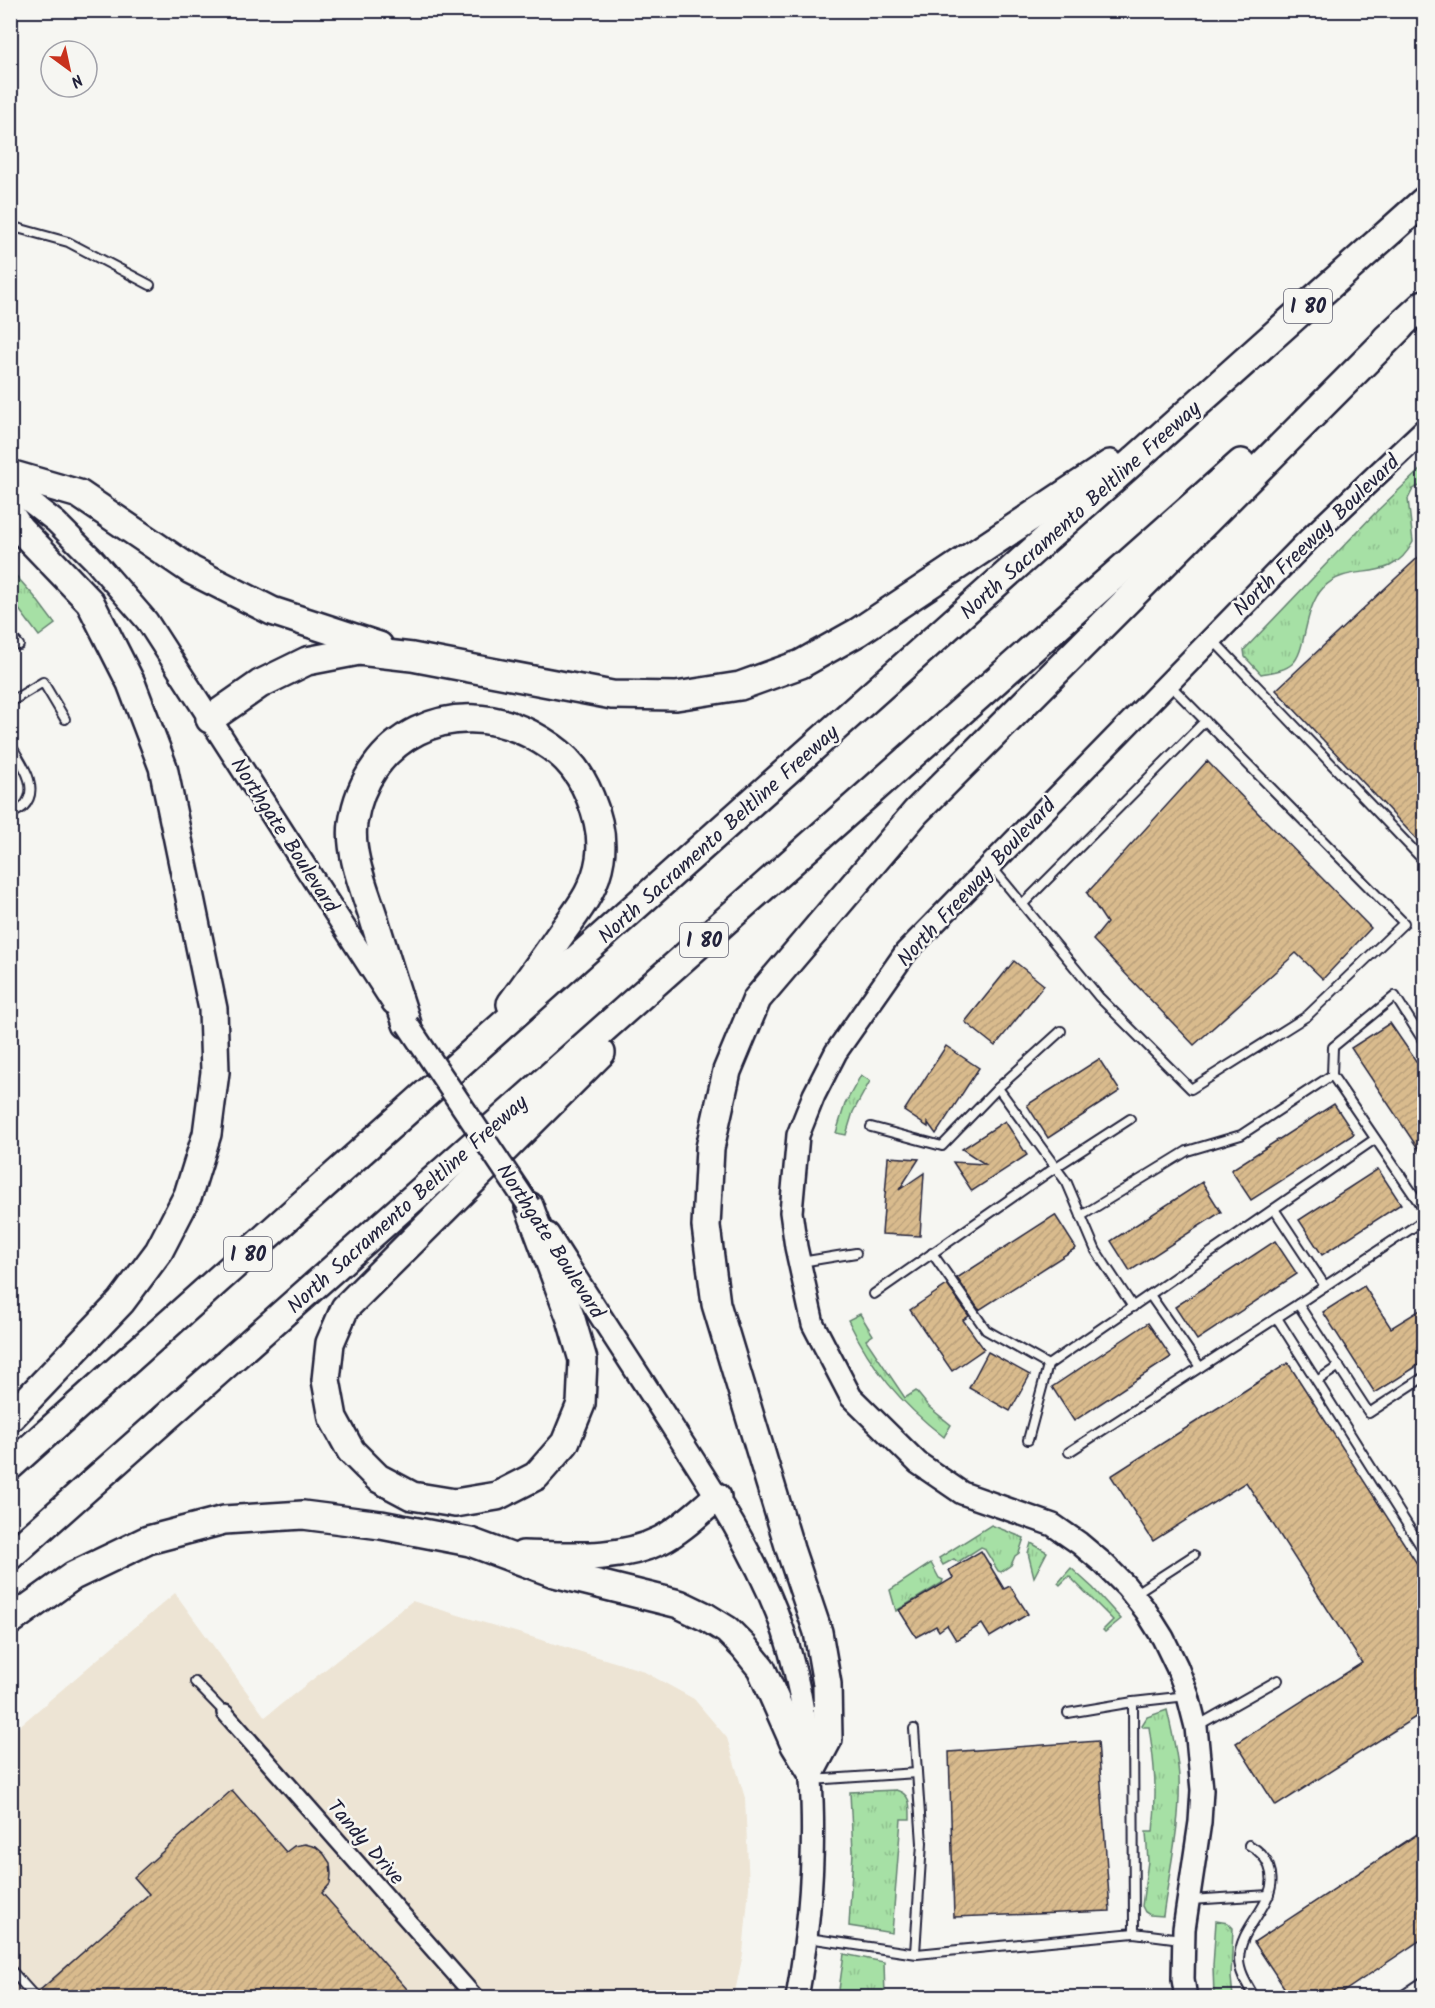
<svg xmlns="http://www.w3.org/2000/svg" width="1435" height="2008" font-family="Kalam,sans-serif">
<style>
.built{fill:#ede4d4}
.grass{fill:url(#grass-tufts);stroke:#648170;stroke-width:1.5}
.building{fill:url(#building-hatch);stroke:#22223b;stroke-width:1.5}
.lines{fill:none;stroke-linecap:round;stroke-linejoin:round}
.lane-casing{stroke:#22223b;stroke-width:12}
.street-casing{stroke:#22223b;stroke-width:20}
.secondary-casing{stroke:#22223b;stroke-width:26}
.highway-casing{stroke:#22223b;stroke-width:32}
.lane{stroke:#f6f6f2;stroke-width:8}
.street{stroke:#f6f6f2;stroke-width:15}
.secondary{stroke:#f6f6f2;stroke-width:21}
.highway{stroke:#f6f6f2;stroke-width:27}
.secondary-bridge-casing{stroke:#22223b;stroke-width:26;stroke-linecap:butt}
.secondary-bridge{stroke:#f6f6f2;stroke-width:21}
.labels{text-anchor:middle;stroke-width:5;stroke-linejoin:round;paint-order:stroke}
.shield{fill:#f6f6f2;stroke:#626272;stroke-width:1.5}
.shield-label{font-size:20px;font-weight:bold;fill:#22223b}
.street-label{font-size:21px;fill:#22223b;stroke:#f6f6f2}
</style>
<defs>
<pattern id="grass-tufts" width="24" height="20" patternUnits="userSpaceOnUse" patternTransform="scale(1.5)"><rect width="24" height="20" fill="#a6e0a5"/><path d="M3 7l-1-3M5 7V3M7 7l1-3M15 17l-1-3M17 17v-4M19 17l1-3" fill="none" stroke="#8fc08f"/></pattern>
<pattern id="building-hatch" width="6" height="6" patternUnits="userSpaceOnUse" patternTransform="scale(1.5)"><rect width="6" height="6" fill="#d9bb8d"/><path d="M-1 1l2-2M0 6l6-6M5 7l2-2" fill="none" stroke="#baa07b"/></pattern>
</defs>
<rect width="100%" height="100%" fill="#f6f6f2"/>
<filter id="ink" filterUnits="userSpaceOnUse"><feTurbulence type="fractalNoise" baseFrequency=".0167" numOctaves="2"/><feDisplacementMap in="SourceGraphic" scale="12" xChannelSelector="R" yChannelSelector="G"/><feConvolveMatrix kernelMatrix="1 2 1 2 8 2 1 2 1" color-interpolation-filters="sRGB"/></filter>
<g filter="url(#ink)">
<path class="built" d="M 175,1593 L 265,1717 L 412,1601 L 641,1670 L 694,1699 L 727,1738 L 745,1798 L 749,1887 L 743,1954 L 734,1997 L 15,1997 L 10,1992 L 10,1734 Z"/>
<g class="grass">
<path d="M 1424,466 L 1424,484 L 1413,489 L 1408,499 L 1413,542 C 1389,588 1351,559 1323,588 C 1303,609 1307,651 1292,664 C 1284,671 1271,672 1261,674 L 1245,657 L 1244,650 L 1377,511 Z"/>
<path d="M 10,569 L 34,596 L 55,624 L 39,636 L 12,600 L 17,595 L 16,589 L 11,583 Z"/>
<path d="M 861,1075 L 870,1081 L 853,1112 L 846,1135 L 836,1133 L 845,1104 Z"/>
<path d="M 860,1314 L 873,1335 L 866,1340 L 905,1398 L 916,1391 L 929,1407 L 951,1425 L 944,1437 C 900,1403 872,1369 848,1320 Z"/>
<path d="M 991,1525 L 1024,1538 L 1019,1553 L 1015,1556 L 1011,1565 L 1001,1572 L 998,1571 L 984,1548 L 981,1547 L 958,1562 L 954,1559 L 943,1565 L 939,1558 Z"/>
<path d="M 1031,1543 L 1047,1552 L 1034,1577 L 1028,1553 Z"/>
<path d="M 931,1563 L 939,1578 L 943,1580 L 942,1583 L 896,1611 L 890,1590 Z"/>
<path d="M 1071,1568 L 1093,1588 L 1121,1619 L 1105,1632 L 1103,1630 L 1113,1620 L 1069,1576 L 1060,1585 L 1058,1583 Z"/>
<path d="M 1167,1710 C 1172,1732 1178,1755 1179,1778 C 1181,1824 1169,1871 1163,1916 L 1150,1915 L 1145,1912 L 1142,1906 L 1148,1861 L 1146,1832 L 1153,1832 C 1157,1793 1155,1766 1149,1727 L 1143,1727 L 1142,1725 L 1147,1717 Z"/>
<path d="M 896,1790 C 911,1794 910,1805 910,1819 L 901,1819 L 892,1933 L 849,1926 L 853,1852 L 850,1792 Z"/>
<path d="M 1216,1921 L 1228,1923 L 1233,1928 L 1231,1977 L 1233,1997 L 1214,1997 L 1213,1966 Z"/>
<path d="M 844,1954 L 884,1962 L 885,1997 L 838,1997 Z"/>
</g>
<g class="building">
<path d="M 1425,551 L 1425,848 L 1276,690 Z"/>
<path d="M 1207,761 L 1371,928 L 1323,979 L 1296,953 L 1194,1045 L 1093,940 L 1107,923 L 1087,893 Z"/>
<path d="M 1014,961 L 1044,985 L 995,1046 L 965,1022 Z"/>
<path d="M 1390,1023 L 1425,1074 L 1425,1159 L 1351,1048 Z"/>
<path d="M 946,1046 L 979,1068 L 936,1134 L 928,1123 L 928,1127 L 904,1111 Z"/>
<path d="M 1099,1059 L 1120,1091 L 1048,1138 L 1027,1105 Z"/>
<path d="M 1334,1104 L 1354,1134 L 1251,1200 L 1231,1170 Z"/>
<path d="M 1005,1121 L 1027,1155 L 972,1191 L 953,1162 L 985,1164 L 962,1149 Z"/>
<path d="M 888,1157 L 919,1159 L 899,1190 L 924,1173 L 920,1236 L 882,1234 Z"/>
<path d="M 1378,1169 L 1401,1204 L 1322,1255 L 1299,1220 Z"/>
<path d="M 1202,1182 L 1221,1212 L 1130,1271 L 1111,1241 Z"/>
<path d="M 1055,1215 L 1076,1248 L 979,1310 L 957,1278 Z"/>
<path d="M 1275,1241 L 1297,1274 L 1197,1340 L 1175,1307 Z"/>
<path d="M 947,1285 L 969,1316 L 963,1320 L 984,1349 L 952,1371 L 910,1310 Z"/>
<path d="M 1364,1286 L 1391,1328 L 1425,1307 L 1425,1361 L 1375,1393 L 1323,1312 Z"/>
<path d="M 1148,1323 L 1171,1357 L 1074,1421 L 1052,1387 Z"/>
<path d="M 988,1352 L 1030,1375 L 1010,1411 L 969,1388 Z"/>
<path d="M 1288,1363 L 1425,1576 L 1425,1711 L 1276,1806 L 1236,1743 L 1362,1663 L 1246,1482 L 1153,1541 L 1111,1476 Z"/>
<path d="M 981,1551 L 1004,1589 L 1010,1586 L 1028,1614 L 990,1637 L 982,1624 L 956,1640 L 947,1625 L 939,1631 L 936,1626 L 916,1637 L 899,1610 L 953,1578 L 949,1570 Z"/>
<path d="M 1098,1741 L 1110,1911 L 954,1917 L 949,1752 Z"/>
<path d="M 232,1790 L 286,1852 L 294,1846 L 305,1844 L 316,1847 L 324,1854 L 330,1863 L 331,1874 L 330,1884 L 322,1893 L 415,1998 L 42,1998 L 38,1992 L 149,1894 L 134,1877 Z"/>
<path d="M 1425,1829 L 1425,1937 L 1334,1998 L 1291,1998 L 1254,1942 Z"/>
</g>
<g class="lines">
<g class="lane-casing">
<g id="lane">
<path d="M 10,226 L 68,242 L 150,285"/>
<path d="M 10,635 L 19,645"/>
<path d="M 1212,639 L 1424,861"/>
<path d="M 10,702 L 43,682 L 65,719"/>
<path d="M 10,744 C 20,761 42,788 23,807 C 20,810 14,812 10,815"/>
<path d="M 991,866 L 1099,997 L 1191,1089 L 1307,1016 L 1404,923 L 1169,684"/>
<path d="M 1023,904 L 1205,721"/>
<path d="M 1332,1075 L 1424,1210"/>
<path d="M 998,1088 L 1067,1183 L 1096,1251 L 1133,1307"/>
<path d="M 871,1127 L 942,1146 L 998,1088 L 1061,1031"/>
<path d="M 1274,1209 L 1325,1286"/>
<path d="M 1081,1216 L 1187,1151 L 1241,1135 L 1332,1075 L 1333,1047 L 1395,996 L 1424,1042"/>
<path d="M 932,1253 L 986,1330 L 1048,1365"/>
<path d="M 801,1262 L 856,1253"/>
<path d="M 874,1294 L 1056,1167 L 1130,1119"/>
<path d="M 1150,1295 L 1200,1367"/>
<path d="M 1298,1304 L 1424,1220"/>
<path d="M 1277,1318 L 1424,1551"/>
<path d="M 1317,1381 L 1339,1366"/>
<path d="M 1028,1440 L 1048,1365 L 1375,1139"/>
<path d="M 1069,1452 L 1298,1304 L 1369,1413 L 1424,1377"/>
<path d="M 1134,1594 L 1194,1555"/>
<path d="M 195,1682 L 225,1713"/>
<path d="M 1133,1702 L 1134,1933 L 1181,1939"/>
<path d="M 1068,1713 L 1133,1702 L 1187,1696"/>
<path d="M 1197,1726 L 1278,1680"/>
<path d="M 914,1729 L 922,1843 L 915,1953"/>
<path d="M 811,1780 L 917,1773"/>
<path d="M 1249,1845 C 1268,1855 1277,1875 1268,1896 C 1259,1918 1240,1933 1239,1959 C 1239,1973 1248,1986 1255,1998"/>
<path d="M 1190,1900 L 1269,1895"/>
<path d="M 808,1938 L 917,1954 L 1134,1933"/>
<path d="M 10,1969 L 36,1998"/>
<path d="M 1399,1998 L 1424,1981"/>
</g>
</g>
<g class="street-casing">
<path id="street" d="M 225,1713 L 476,1998"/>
</g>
<g class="secondary-casing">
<g id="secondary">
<path d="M 10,486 L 56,522 L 94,560 L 147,621 L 393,1003"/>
<path d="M 548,1234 C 589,1299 631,1363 673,1428 C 711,1487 751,1547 777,1613 C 822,1732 819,1874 797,1998"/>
<path d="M 1186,1998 L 1183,1979 L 1184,1929 L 1200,1822 L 1202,1790 L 1196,1727 L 1188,1696 L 1177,1667 L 1163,1638 L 1146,1611 L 1126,1586 L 1104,1564 L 1079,1543 L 1053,1525 L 962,1493 L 918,1463 L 851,1397 L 813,1324 L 796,1247 L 791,1212 L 798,1135 L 814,1095 L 836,1052 L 906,952 L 1309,539 L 1424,430"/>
</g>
</g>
<g class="highway-casing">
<g id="highway">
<path d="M 1386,339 L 1424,304"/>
<path d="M 10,474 L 79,494 L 191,570 L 272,611 L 379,646"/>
<path d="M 10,514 L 19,528 L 90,602 L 131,683 L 163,767 L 213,1009 L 215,1072 L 207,1134 L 188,1195 L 159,1251 L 121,1302 L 10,1418"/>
<path d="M 210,719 L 260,684 L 307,661 L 359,651 L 412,657 L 612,695 L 676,696 L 740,686 L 801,664 L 858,632 L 1110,464"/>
<path d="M 407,1024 C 395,988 384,952 373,916 C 364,888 349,853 353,823 C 366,736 452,694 530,734 C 560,750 577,765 590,797 C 598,816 603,838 600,859 C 595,892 576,912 558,938 C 543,960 527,982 511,1004"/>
<path d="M 529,1206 L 571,1319 L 583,1360 L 581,1404 L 565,1443 L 536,1476 L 497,1496 L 455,1503 L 412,1496 L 378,1478 L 351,1451 L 333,1418 L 326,1380 L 330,1343 L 345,1308 L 601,1053"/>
<path d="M 10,1466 L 1424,201"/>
<path d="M 523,1555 C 569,1556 619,1561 661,1540 C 681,1530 700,1511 717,1497"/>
<path d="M 10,1556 L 1241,463"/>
<path d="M 10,1621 L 73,1576 L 148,1540 L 224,1520 L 303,1515 L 381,1525 L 470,1542 L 554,1573 L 679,1604 L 706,1617 L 727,1630 L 744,1647 L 761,1668 L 795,1745 L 811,1771 L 828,1739 L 827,1684 L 818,1632 L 790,1549 L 716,1304 L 706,1226 L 710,1148 L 727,1071 L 757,999 L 916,812 L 1400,327"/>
</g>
</g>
<use href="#lane" class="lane"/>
<use href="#street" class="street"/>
<use href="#secondary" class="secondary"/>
<use href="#highway" class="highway"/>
<g class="secondary-bridge-casing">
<path id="secondary-bridge" d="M 407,1024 L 529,1206"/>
</g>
<use href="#secondary-bridge" class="secondary-bridge"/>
</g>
</g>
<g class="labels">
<g class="shield">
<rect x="1284" y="289" width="48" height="34" rx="4.5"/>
<rect x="680" y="923" width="48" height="34" rx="4.5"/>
<rect x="224" y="1237" width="48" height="34" rx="4.5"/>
</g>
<g class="shield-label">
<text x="1308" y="313">I 80</text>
<text x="704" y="947">I 80</text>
<text x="248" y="1261">I 80</text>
</g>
<g class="street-label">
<text transform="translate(1080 510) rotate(-42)" y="7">North Sacramento Beltline Freeway</text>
<text transform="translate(1316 535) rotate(-44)" y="7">North Freeway Boulevard</text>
<text transform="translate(718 834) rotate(-42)" y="7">North Sacramento Beltline Freeway</text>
<text transform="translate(285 835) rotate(57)" y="7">Northgate Boulevard</text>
<text transform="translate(976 882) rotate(-47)" y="7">North Freeway Boulevard</text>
<text transform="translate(407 1204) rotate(-42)" y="7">North Sacramento Beltline Freeway</text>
<text transform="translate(551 1241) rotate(57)" y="7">Northgate Boulevard</text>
<text transform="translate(366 1842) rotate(49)" y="7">Tandy Drive</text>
</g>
</g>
<rect width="1435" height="2008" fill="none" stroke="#f6f6f2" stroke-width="36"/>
<rect x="18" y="18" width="1399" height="1972" fill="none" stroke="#22223b" stroke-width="2" filter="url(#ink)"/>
<g transform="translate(69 69) rotate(147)"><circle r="28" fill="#f6f6f2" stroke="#a1a1a9" stroke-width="1.5"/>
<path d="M0-4.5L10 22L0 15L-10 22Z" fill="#c8321e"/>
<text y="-9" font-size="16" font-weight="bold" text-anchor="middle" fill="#22223b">N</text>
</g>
</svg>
